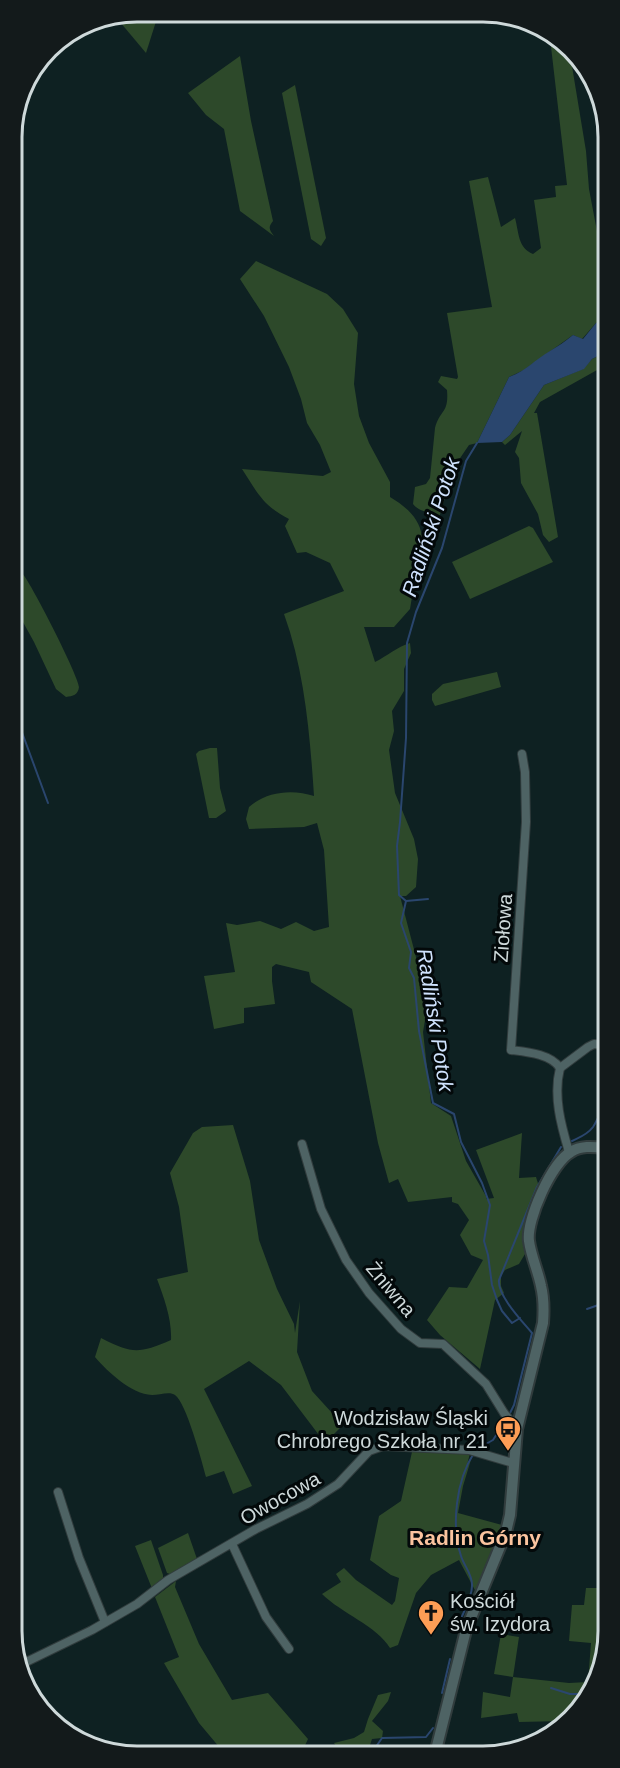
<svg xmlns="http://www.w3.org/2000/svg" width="620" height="1768" font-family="Helvetica,sans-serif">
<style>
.green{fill:#2d492a}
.water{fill:#2a466e}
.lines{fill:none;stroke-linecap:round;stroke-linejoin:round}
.stream{stroke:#2a466e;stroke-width:2}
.street-casing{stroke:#313c3d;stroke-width:10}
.secondary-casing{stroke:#313c3d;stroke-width:14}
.street{stroke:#4e6364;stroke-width:8}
.secondary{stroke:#4e6364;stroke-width:10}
.labels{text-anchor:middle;stroke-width:6;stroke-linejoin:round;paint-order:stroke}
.street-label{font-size:20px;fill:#ced9da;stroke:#03090a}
.poi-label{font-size:20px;fill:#ced9da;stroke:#03090a;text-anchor:end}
.water-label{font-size:21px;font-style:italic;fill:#d0e3fe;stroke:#03090a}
.neighbourhood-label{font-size:21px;font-weight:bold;fill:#fbc49f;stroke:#03090a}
.rim{fill:none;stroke:#ced9da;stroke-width:3}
</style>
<rect width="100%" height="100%" fill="#0e2122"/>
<g class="green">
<path d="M 138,12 L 159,12 L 146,53 L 115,16 Z"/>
<path d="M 550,38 L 569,48 L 586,151 L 589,189 L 603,263 L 606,263 L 606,319 L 596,323 L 582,339 L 573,335 L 524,370 L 509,377 L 477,443 L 469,445 L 454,467 L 439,518 L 434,518 C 427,509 420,513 413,504 L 415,487 L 426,484 L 430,478 L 435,428 C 440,409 449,414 447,390 L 438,382 L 441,376 L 457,379 L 458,377 L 447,313 L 492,307 L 469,181 L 488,177 L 501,227 L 515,218 C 519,233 518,248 533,254 L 541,248 L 534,200 L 556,197 L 555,186 L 567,185 Z"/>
<path d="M 240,56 L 251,121 L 273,221 C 268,227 269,230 274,236 L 240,211 L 224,129 L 206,115 L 188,93 Z"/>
<path d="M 295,85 L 326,238 L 321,246 L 311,239 L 282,93 Z"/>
<path d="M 256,261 L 327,294 L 343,309 L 358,333 L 354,384 L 359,416 L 369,443 L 390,482 L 390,497 C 405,506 419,517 422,536 L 410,609 L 394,627 L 364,627 L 375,662 C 387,656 397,647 410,643 L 411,653 L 404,669 L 404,691 L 392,711 L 394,731 L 389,750 L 395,793 L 414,839 L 418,859 L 416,887 L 406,896 L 400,896 L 428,1003 L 423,1032 L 431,1103 L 451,1116 L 466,1161 L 487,1198 L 486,1199 L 494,1198 L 476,1150 L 522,1133 L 519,1178 L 536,1177 L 540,1190 L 528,1249 L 519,1264 L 505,1270 L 501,1276 L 501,1286 L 504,1293 L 495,1300 L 480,1369 L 440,1335 L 427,1320 L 449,1287 L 467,1288 L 483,1260 L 471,1255 L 460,1235 L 469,1220 L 458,1204 L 452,1202 L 452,1197 L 408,1202 L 398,1179 L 389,1183 L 378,1143 L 352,1009 L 311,982 L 309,972 L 276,964 L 272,967 L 272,981 L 275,1004 L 244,1008 L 244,1023 L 214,1029 L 204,976 L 235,972 L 226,923 L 237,925 L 260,921 L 281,929 L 296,922 L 314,931 L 329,927 L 324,850 L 317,823 L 304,827 L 249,829 L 246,819 L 249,807 C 267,791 293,789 314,796 C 310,736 305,672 284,614 L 344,591 L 330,563 L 306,552 L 297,553 L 285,526 L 289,519 C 263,506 257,492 242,469 L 323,476 L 331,472 L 320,445 L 307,423 L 301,399 L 289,367 L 264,316 L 240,279 Z"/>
<path d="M 606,352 L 606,365 L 540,402 L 534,413 L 537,413 L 558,537 L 549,542 L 543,535 L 538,514 L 521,483 L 519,458 L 515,452 L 522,431 L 505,445 L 502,442 L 510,435 L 544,385 L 583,369 L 592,359 Z"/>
<path d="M 529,526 L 533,528 L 553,562 L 470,599 L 452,562 Z"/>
<path d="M 21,572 C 29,578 80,679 79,687 C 78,695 73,696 66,697 L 56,689 L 34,642 L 13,604 L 13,586 Z"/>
<path d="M 497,672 L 501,687 L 435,706 L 432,700 L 432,694 L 443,684 Z"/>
<path d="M 210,748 L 217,748 L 220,788 L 226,811 L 216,818 L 209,818 L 196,754 L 199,751 Z"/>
<path d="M 233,1125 L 250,1181 L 259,1240 L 277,1289 L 294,1324 L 295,1333 L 300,1301 L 297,1352 L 312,1391 L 343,1425 L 325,1443 L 281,1385 L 249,1361 L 204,1389 L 252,1486 L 233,1494 L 224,1471 L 206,1477 C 202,1462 186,1402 175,1395 C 170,1391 159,1395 152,1395 C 131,1394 108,1372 95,1357 L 101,1338 C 133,1354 138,1354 171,1340 C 172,1319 164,1298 157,1279 L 188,1272 L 179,1207 L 170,1173 L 193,1133 L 202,1127 Z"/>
<path d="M 412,1452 L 470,1453 L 467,1465 L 473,1453 L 463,1486 L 458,1513 L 502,1525 L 498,1549 L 477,1594 L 459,1560 L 431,1575 L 416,1593 L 398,1645 L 390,1648 C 377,1626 341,1613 322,1594 L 341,1582 L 336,1574 L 344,1568 L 356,1580 L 392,1605 L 395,1601 L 399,1578 L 391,1575 L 370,1560 L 379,1516 L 401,1501 Z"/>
<path d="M 188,1533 L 197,1559 L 173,1575 L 167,1573 L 158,1548 Z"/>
<path d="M 151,1540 L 163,1575 L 163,1581 L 153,1591 L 135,1546 Z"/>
<path d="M 176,1581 L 175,1587 L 199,1644 L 232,1700 L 268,1693 L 308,1739 L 301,1754 L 289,1754 L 270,1746 L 277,1754 L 225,1754 L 199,1723 L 164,1663 L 179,1657 L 155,1597 Z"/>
<path d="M 586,1588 L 608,1588 L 608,1638 L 577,1713 L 563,1721 L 519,1722 L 517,1713 L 481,1718 L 483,1692 L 510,1697 L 513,1677 L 494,1674 L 501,1634 L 519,1637 L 513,1677 L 569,1683 L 588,1682 L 591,1643 L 569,1641 L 572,1605 L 584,1605 Z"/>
<path d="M 391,1692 L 388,1701 L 372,1721 L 383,1731 L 382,1738 L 372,1739 L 367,1754 L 352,1754 L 354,1750 L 339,1751 L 334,1743 L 354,1738 L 364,1732 L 368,1719 L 378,1695 Z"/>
</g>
<path class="water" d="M 606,319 L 606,352 L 592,359 L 584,369 L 544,385 L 510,435 L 502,442 L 477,443 L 509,377 C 528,370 534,360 550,351 C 558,346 566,341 573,335 L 583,339 L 596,323 Z"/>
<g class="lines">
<g class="stream">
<path d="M 477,443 L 466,461 L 442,548 L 416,612 L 407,643 L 406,738 L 400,822 L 397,846 L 399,895 L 406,901 L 401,923 L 411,952 L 409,968 L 414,978 L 419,1031 L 433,1103 L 454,1114 L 461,1142 L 482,1183 L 490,1205 L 484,1241 L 488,1255 L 492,1285 L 497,1300 L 502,1311 L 512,1323 L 520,1318"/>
<path d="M 13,708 L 48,803"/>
<path d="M 406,901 L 428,899"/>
<path d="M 572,1141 C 580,1137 587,1135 593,1127 C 598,1120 599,1112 607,1107"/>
<path d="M 587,1309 L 607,1302"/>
<path d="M 509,1415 L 514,1405 L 532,1333 C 522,1321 497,1295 499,1280 L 537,1187 L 561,1147"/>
<path d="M 477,1449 L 493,1440 L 506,1420"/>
<path d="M 460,1621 C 464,1611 472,1597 472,1586 C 473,1575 464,1566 461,1556 C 451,1526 456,1480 474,1453"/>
<path d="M 551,1688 L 570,1694 L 585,1694"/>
<path d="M 442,1693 L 450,1659"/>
<path d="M 371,1754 L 382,1738 L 426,1737 L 433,1728"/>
</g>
<g class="street-casing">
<g id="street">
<path d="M 522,754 L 525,772 L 526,822 L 511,1050 C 527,1052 551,1054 560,1068 C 553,1096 561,1125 569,1152"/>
<path d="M 560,1068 L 588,1047 L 594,1044 L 607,1045"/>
<path d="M 302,1144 L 321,1209 L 346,1260 L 369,1293 L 401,1329 L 420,1343 L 443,1344 L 486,1384 L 504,1413 L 517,1429"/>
<path d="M 58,1492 L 79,1558 L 105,1622"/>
<path d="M 232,1544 L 266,1617 L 289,1649"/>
<path d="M 20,1665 L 92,1630 L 137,1604 L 168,1580 L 256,1529 L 307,1504 L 338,1484 L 369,1451 L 383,1446 L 469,1450 L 513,1463"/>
</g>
</g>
<g class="secondary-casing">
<path id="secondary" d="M 435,1754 L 466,1630 L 506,1532 L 510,1515 L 517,1429 L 543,1323 C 544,1310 544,1298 541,1286 C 538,1271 531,1256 529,1241 C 526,1220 552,1162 571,1152 C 581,1145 595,1147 607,1148"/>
</g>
<use href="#street" class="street"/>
<use href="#secondary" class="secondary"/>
</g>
<defs>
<g id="bus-pin" transform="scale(1.35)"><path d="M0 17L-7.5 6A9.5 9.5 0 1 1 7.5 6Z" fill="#fd9d55" stroke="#03090a"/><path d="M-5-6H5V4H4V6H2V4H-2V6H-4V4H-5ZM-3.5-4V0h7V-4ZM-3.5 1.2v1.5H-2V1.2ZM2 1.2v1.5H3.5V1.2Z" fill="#111"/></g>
<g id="church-pin" transform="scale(1.35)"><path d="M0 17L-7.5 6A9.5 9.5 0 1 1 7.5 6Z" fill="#fd9d55" stroke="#03090a"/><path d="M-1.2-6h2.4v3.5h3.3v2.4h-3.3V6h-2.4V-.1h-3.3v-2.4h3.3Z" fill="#111"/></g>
</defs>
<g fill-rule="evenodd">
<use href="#bus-pin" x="508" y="1429"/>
<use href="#church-pin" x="431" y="1613"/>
</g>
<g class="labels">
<g class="street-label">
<text transform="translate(503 928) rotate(-86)" y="7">Ziołowa</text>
<text transform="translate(391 1289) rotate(50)" y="7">Żniwna</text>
<text transform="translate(280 1498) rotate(-29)" y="7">Owocowa</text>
</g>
<g class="poi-label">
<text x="488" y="1425">Wodzisław Śląski<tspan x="488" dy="23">Chrobrego Szkoła nr 21</tspan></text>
<text x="450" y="1608" text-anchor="start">Kościół<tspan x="450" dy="23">św. Izydora</tspan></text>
</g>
<g class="water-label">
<text transform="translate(431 527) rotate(-72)" y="7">Radliński Potok</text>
<text transform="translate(435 1020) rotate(81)" y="7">Radliński Potok</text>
</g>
<g class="neighbourhood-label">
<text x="475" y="1545">Radlin Górny</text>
</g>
</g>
<path d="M0 0H620V1768H0ZM137 22H483A115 115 0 0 1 598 137V1631A115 115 0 0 1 483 1746H137A115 115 0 0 1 22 1631V137A115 115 0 0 1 137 22Z" fill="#131a1b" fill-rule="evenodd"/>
<path class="rim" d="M137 22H483A115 115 0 0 1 598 137V1631A115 115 0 0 1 483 1746H137A115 115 0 0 1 22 1631V137A115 115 0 0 1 137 22Z"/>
</svg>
